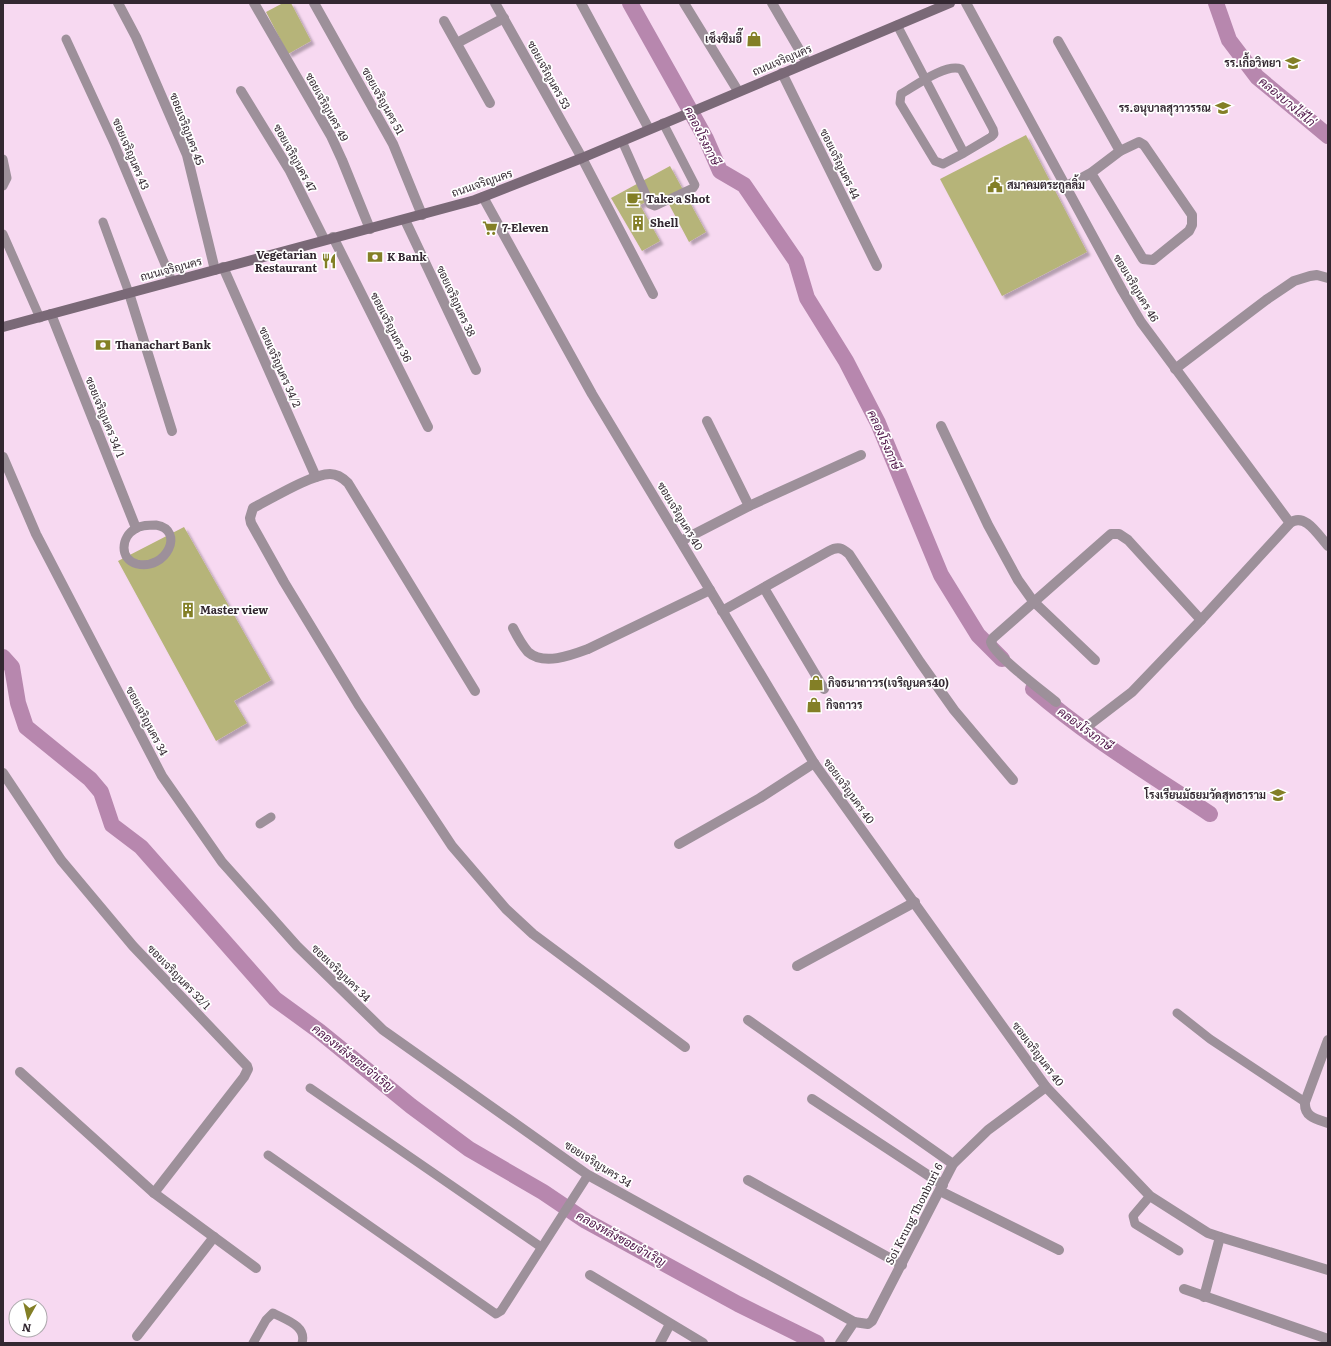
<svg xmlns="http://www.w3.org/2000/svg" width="1331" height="1346" font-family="Literata,Sarabun,serif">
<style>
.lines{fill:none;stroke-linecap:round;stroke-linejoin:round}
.canal{stroke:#b787ae;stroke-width:16}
.building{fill:#b6b479;filter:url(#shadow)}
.service{stroke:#9d909a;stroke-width:9}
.minor{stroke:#9d909a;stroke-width:10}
.secondary{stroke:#7a6977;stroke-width:10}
.labels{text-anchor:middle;stroke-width:3.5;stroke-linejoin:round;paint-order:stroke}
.poi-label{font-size:11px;font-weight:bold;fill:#332831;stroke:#fff;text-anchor:start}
.street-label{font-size:11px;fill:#332831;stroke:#fff}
.water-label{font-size:12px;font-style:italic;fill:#490f43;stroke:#fff}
</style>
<defs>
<filter id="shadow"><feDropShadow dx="3.5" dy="3.5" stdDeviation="1" flood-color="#0004"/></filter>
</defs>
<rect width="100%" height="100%" fill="#f7d9f1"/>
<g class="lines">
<g class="canal">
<path d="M 630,3 L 676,85 L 706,139 L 720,171 L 744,185 L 796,261 L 807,298 L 846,361 L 878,423 L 941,575 L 978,635 L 1002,659"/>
<path d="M 1216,3 L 1229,40 L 1257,77 L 1328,136"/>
<path d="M 3,657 L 12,667 L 18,703 L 26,727 L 90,779 L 101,792 L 112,825 L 141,847 L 275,999 L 319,1031 L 411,1106 L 469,1149 L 543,1192 L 586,1221 L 738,1304 L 817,1343"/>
<path d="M 1033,689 C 1088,737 1150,774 1210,814"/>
</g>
</g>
<g class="building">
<path d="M 283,3 L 291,3 L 311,41 L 288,54 L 266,12 Z"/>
<path d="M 1026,135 L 1087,252 L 1002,296 L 940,179 Z"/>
<path d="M 670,166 L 706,232 L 689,242 L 663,193 L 640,205 L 660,241 L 642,251 L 611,198 Z"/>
<path d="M 184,527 L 271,680 L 234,701 L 247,723 L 216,741 L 118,561 Z"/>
</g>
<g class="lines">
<g class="service">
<path d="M 897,25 L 964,153 L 991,137 L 994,134 L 993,129 L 961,69 C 946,63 915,86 901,94 L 900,103 L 935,161 L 943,164 L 964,153"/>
<path d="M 66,39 L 114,143 L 172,281"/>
<path d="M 622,141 L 650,204 L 655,206 L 693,188 L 695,185 L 663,123"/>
<path d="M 3,159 L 7,178 L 3,186"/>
<path d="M 103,222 L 129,293"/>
<path d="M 3,234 L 40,318"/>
<path d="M 156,525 C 186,530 166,571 137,564 C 119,559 121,537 135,529 C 141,525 149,525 156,525 Z"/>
<path d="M 260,824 L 271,817"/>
<path d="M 1177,1013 L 1210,1039 L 1305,1102"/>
<path d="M 310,1088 L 541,1247"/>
<path d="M 268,1155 L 496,1314 L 501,1311 L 588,1175"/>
<path d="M 1150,1196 L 1133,1216 L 1135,1224 L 1179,1251"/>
<path d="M 253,1343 L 266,1320 L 273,1313 C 286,1320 307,1326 302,1343"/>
</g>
<g class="minor">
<path d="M 118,3 L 136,37 L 187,155 L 215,270"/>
<path d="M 254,3 L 331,136 L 342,160 L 370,229"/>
<path d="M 314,3 L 393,144 L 422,215"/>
<path d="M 495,3 L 582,158 L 653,294"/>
<path d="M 581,3 L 649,129"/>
<path d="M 684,3 L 738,91"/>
<path d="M 772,3 L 807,63"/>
<path d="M 966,3 L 1122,290 L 1141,322 L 1290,523"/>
<path d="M 444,21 L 490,103"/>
<path d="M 1058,41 L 1120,151"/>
<path d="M 457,43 L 504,18"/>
<path d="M 782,73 L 877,266"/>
<path d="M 241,91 L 290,171 L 324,239"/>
<path d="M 1065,187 L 1091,173 L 1120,151 L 1139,142 L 1144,145 L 1192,215 L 1192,225 L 1189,231 L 1153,260 L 1143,259 L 1091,173"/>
<path d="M 483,197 L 592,394 L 814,763 L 1046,1087 L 1150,1196 L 1208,1233 L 1220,1237 L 1328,1270"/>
<path d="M 405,220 L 476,370"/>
<path d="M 333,237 L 428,427"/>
<path d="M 223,267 L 316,477"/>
<path d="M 129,293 L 172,431"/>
<path d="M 51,314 L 136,528"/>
<path d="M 1175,369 L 1266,300 L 1294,281 L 1310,276 L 1317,275 L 1328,278"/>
<path d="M 707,421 L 749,506"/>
<path d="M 941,426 L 988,525 L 1018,580 L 1033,601 L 1095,660"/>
<path d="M 3,457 L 36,534 L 162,776 L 222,862 L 297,946 L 383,1030 L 588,1175 L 854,1322"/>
<path d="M 681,541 L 749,506 L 861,455"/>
<path d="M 764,588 L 824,689"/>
<path d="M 722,611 L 829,551 C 838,546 842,548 849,554 L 920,662 L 954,710 L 1013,780"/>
<path d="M 513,628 C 517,636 522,645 528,652 C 544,666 572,655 588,649 L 710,590"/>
<path d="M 475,691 L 348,483 C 343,478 338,474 330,474 C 312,474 271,499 253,508 L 250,518 L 251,523 L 284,582 L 358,704 L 452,846 L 506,909 L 533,934 L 685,1047"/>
<path d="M 1056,702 C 1045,693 993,654 991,642 L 993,638 L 1111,534 L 1119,534 L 1128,540 L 1201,620"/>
<path d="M 1089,725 L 1132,692 L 1201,620 L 1290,523 C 1305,512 1318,535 1328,546"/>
<path d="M 3,773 L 61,860 L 133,946 L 247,1066 L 248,1069 L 244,1077 L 154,1193"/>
<path d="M 679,844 L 760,798 L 814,763"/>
<path d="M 797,966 L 915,902"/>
<path d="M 748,1020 L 953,1164"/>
<path d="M 1328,1040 L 1305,1102 C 1304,1117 1316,1119 1328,1123"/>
<path d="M 20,1072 L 154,1193 L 256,1268"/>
<path d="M 812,1099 L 943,1185"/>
<path d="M 748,1180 L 902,1265"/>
<path d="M 940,1191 L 1059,1250"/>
<path d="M 590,1275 L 703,1343"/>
<path d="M 1184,1289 L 1328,1339"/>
<path d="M 1204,1297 L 1220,1237"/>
<path d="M 137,1336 L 214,1237"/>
<path d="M 660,1343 L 670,1324"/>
<path d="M 840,1343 L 854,1322 L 868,1324 L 872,1321 L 953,1164 L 988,1130 L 1046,1087"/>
</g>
<path class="secondary" d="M 3,327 L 475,200 L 582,158 L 950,3"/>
</g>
<defs>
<g id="shop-bare" transform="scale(1.2)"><path d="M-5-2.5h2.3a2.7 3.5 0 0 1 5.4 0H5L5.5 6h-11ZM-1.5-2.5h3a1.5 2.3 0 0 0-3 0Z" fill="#837f26" stroke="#fff" stroke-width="2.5" paint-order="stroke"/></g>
<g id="school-bare" transform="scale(1.2)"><path d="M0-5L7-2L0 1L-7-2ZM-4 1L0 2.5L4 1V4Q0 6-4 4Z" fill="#837f26" stroke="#fff" stroke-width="2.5" paint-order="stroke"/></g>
<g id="civic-bare" transform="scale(1.2)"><path d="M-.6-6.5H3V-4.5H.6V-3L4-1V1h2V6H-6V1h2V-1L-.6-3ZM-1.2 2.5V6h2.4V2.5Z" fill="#837f26" stroke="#fff" stroke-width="2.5" paint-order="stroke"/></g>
<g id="cafe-bare" transform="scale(1.2)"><path d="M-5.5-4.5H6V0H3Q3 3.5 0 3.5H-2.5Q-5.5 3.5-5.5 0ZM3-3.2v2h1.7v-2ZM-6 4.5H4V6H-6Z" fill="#837f26" stroke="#fff" stroke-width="2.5" paint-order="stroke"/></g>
<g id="building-bare" transform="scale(1.2)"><path d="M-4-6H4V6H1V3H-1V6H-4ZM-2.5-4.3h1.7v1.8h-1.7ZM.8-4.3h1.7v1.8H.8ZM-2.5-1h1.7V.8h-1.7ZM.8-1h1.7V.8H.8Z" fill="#837f26" stroke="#fff" stroke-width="2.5" paint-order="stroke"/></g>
<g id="supermarket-bare" transform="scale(1.2)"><path d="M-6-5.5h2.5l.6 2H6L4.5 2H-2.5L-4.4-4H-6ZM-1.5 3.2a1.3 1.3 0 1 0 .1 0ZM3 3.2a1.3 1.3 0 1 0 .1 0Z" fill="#837f26" stroke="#fff" stroke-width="2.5" paint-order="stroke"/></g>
<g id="bank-bare" transform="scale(1.2)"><path d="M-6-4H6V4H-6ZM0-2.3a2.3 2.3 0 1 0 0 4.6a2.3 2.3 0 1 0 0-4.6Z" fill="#837f26" stroke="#fff" stroke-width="2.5" paint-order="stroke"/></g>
<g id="restaurant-bare" transform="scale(1.2)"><path d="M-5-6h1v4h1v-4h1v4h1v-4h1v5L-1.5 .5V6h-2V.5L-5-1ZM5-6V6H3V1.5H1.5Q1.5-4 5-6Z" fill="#837f26" stroke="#fff" stroke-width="2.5" paint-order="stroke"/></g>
</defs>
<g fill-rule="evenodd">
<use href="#shop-bare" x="754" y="39"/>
<use href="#school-bare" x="1293" y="63"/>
<use href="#school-bare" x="1223" y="108"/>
<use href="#civic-bare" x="995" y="185"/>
<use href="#cafe-bare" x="634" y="199"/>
<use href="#building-bare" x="638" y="223"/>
<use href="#supermarket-bare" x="490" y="228"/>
<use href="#bank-bare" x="375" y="257"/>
<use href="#restaurant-bare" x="329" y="261"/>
<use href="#bank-bare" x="103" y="345"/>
<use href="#building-bare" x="188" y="610"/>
<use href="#shop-bare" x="816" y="683"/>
<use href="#shop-bare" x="814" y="705"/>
<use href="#school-bare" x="1278" y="795"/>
</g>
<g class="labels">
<g class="poi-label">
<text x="742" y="43" text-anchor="end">เช็งซิมอี๊</text>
<text x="1281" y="67" text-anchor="end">รร.เกื้อวิทยา</text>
<text x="1211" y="112" text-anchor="end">รร.อนุบาลสุวาวรรณ</text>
<text x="1007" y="189">สมาคมตระกูลลิ้ม</text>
<text x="646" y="203">Take a Shot</text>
<text x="650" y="227">Shell</text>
<text x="502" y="232">7-Eleven</text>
<text x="317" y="259" text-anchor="end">Vegetarian<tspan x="317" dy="13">Restaurant</tspan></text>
<text x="387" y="261">K Bank</text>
<text x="115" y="349">Thanachart Bank</text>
<text x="200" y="614">Master view</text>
<text x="828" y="687">กิจธนาถาวร(เจริญนคร40)</text>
<text x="826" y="709">กิจถาวร</text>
<text x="1266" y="799" text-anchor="end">โรงเรียนมัธยมวัดสุทธาราม</text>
</g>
<g class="street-label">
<text transform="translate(782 60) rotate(-23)" y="4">ถนนเจริญนคร</text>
<text transform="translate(549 75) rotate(61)" y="4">ซอยเจริญนคร 53</text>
<text transform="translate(383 101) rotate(61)" y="4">ซอยเจริญนคร 51</text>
<text transform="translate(327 107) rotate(61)" y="4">ซอยเจริญนคร 49</text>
<text transform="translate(187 129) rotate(69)" y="4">ซอยเจริญนคร 45</text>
<text transform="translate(131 154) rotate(67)" y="4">ซอยเจริญนคร 43</text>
<text transform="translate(295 158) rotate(61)" y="4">ซอยเจริญนคร 47</text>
<text transform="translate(840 164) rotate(64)" y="4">ซอยเจริญนคร 44</text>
<text transform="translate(482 183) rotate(-19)" y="4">ถนนเจริญนคร</text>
<text transform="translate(171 269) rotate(-15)" y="4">ถนนเจริญนคร</text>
<text transform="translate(1136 288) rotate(59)" y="4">ซอยเจริญนคร 46</text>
<text transform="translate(456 301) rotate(65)" y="4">ซอยเจริญนคร 38</text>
<text transform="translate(391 327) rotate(63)" y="4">ซอยเจริญนคร 36</text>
<text transform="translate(280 367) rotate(66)" y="4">ซอยเจริญนคร 34/2</text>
<text transform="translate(105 417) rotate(68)" y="4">ซอยเจริญนคร 34/1</text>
<text transform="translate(680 516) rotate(59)" y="4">ซอยเจริญนคร 40</text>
<text transform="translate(147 721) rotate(62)" y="4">ซอยเจริญนคร 34</text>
<text transform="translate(849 791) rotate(54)" y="4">ซอยเจริญนคร 40</text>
<text transform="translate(341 973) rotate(44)" y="4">ซอยเจริญนคร 34</text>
<text transform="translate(179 977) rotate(46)" y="4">ซอยเจริญนคร 32/1</text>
<text transform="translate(1038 1054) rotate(53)" y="4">ซอยเจริญนคร 40</text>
<text transform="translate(598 1164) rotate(32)" y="4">ซอยเจริญนคร 34</text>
<text transform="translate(914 1214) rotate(-63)" y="4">Soi Krung Thonburi 6</text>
</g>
<g class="water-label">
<text transform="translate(1287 102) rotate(40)" y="4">คลองบางไส้ไก่</text>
<text transform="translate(702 136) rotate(63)" y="4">คลองโรงภาษี</text>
<text transform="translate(884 440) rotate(66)" y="4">คลองโรงภาษี</text>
<text transform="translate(1085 729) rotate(36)" y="4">คลองโรงภาษี</text>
<text transform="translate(353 1058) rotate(38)" y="4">คลองหลังซอยจำเริญ</text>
<text transform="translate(621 1239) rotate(29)" y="4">คลองหลังซอยจำเริญ</text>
</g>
</g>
<rect width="1331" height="1346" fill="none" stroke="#332831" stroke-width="8"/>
<g transform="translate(28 1318) rotate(188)"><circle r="19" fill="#ffffff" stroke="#ada9ad"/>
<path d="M0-3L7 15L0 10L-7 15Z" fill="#837f26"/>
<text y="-6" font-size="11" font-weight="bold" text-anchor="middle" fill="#332831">N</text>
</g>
</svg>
